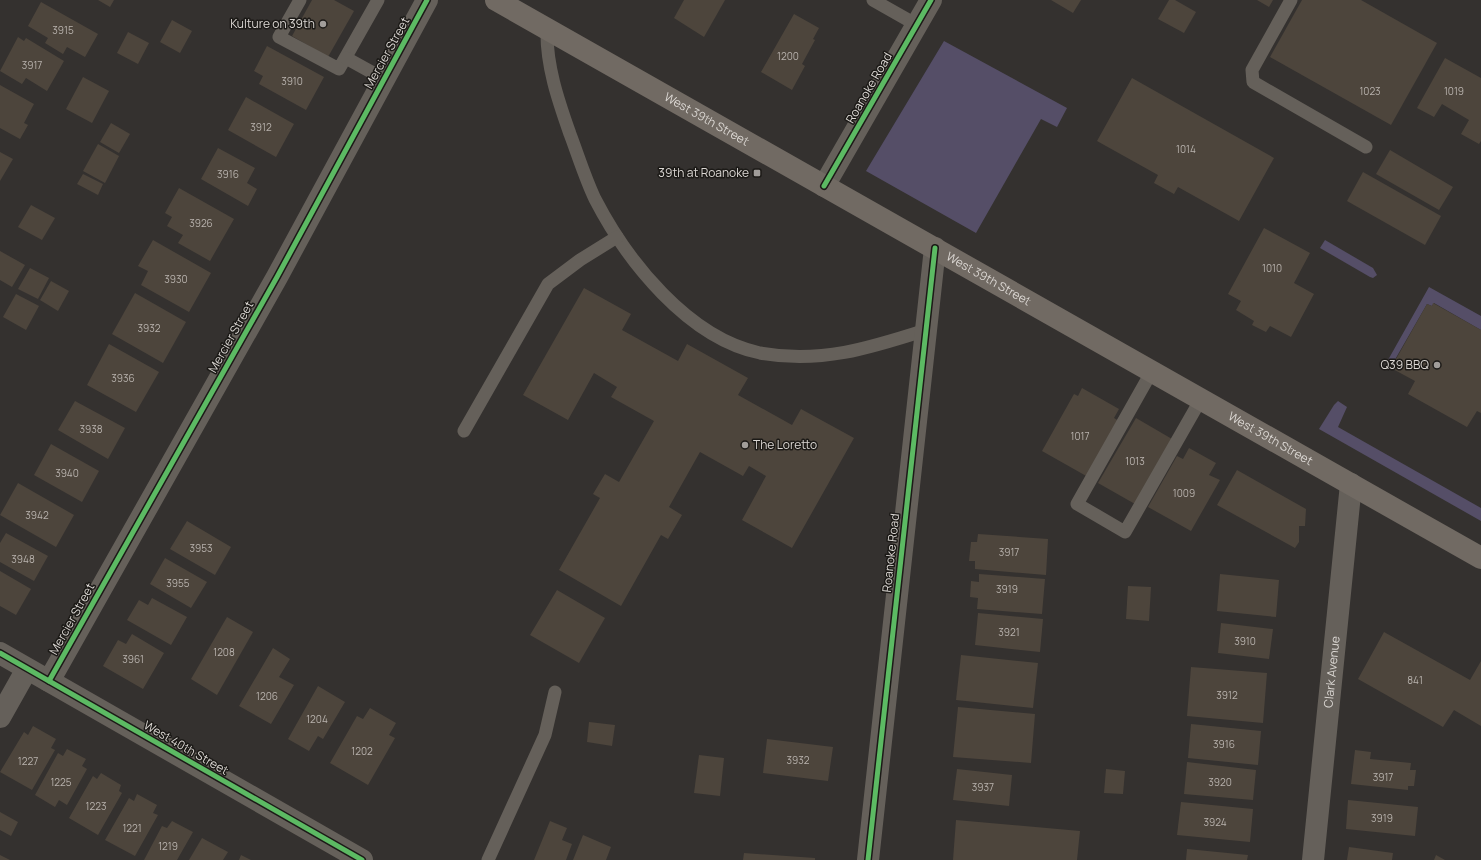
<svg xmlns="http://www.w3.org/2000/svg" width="1481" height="860" font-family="Manrope,sans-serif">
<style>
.green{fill:#554e67}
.building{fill:#4d453c}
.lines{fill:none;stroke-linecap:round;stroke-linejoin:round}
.service{stroke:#65605a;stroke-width:13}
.minor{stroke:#65605a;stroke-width:22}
.tertiary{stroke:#65605a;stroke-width:22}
.secondary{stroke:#716a63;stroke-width:22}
.cycleway-casing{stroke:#1c1a17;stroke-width:8}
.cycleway{stroke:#5cba63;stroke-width:5}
.poi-dot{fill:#a19d9a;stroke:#1c1a17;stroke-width:1.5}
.labels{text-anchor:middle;stroke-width:3;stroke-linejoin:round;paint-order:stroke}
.number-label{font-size:10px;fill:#b8b2ad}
.poi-label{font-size:12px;fill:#dbd7d3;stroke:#1c1a17;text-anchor:end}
.street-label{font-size:12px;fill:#dbd7d3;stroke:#1c1a17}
</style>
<rect width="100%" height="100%" fill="#34312f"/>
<g class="green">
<path d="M 944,41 L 1067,108 L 1057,127 L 1041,119 L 976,233 L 866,171 Z"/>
<path d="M 1325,240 L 1373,268 L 1377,275 L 1373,278 L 1370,277 L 1320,248 Z"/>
<path d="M 1429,287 L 1481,316 L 1481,330 L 1434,303 L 1432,306 L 1427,304 L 1393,363 L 1388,360 Z"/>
<path d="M 1338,401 L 1347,407 L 1338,427 L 1481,508 L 1481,521 L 1319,429 L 1334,405 Z"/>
</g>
<g class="building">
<path d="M 98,0 L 114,0 L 110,7 Z"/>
<path d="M 312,0 L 334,0 L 354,11 L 328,57 L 292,36 Z"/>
<path d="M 684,0 L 725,0 L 704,37 L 674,18 Z"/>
<path d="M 1051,0 L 1081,0 L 1073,13 Z"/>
<path d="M 1169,0 L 1175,0 L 1196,12 L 1184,33 L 1158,19 Z"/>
<path d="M 1257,0 L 1273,0 L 1269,7 Z"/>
<path d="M 1302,0 L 1361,0 L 1437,43 L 1391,125 L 1270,57 Z"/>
<path d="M 41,2 L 98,34 L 85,57 L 67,47 L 63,54 L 45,43 L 48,38 L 28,26 Z"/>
<path d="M 794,14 L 819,28 L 813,39 L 815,40 L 802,64 L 805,66 L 792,90 L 761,72 Z"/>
<path d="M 172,20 L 192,31 L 180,53 L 160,42 Z"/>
<path d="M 128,32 L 149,43 L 138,64 L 117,53 Z"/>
<path d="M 18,37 L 24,41 L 26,38 L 64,61 L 47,91 L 26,78 L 22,84 L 0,71 Z"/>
<path d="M 267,46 L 324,77 L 306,110 L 259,84 L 263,76 L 254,71 Z"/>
<path d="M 1445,58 L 1481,78 L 1481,141 L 1479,144 L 1461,134 L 1469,120 L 1442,104 L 1434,117 L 1417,108 Z"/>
<path d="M 83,77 L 109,91 L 92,123 L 66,109 Z"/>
<path d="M 1132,78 L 1274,158 L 1239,221 L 1178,187 L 1174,194 L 1154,183 L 1158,175 L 1097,141 Z"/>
<path d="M 0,85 L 34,104 L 24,123 L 28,125 L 20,139 L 0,128 Z"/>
<path d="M 246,97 L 294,124 L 276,157 L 228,130 Z"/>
<path d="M 111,123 L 130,134 L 119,153 L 100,142 Z"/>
<path d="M 98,144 L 119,156 L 105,183 L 83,171 Z"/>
<path d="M 218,148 L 255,168 L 247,183 L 257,189 L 248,206 L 201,179 Z"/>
<path d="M 1390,150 L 1453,187 L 1439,210 L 1376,174 Z"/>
<path d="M 0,152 L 13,159 L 0,181 Z"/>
<path d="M 1363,172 L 1441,216 L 1425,245 L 1347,201 Z"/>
<path d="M 83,174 L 103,184 L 98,195 L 77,184 Z"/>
<path d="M 179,188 L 234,219 L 210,261 L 178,243 L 183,235 L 167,226 L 172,217 L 165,213 Z"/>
<path d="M 31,205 L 55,218 L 42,240 L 18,227 Z"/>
<path d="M 1264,228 L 1310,253 L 1294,283 L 1314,294 L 1291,337 L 1270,326 L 1266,332 L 1252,325 L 1254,321 L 1236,310 L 1241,301 L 1228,294 Z"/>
<path d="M 153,240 L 211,273 L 189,312 L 141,285 L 148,271 L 138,266 Z"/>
<path d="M 0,251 L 25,265 L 12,287 L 0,280 Z"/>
<path d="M 30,268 L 49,278 L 38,299 L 18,289 Z"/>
<path d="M 51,281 L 69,291 L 58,311 L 40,300 Z"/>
<path d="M 584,288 L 631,314 L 622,330 L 678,361 L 687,344 L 748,378 L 738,395 L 792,425 L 801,409 L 854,438 L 792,548 L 742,520 L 766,476 L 749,466 L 743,476 L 700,452 L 669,507 L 682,515 L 668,539 L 661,535 L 621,606 L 559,570 L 600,498 L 593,494 L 605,474 L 619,482 L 654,421 L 611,397 L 617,387 L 594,373 L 568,420 L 523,395 Z"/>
<path d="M 135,293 L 186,322 L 163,363 L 112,334 Z"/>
<path d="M 16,294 L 39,306 L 26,330 L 3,317 Z"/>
<path d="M 1433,303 L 1481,330 L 1481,413 L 1477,411 L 1467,427 L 1408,394 L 1415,381 L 1391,368 L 1427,304 L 1432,306 Z"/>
<path d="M 109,344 L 159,372 L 136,412 L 87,385 Z"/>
<path d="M 1082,388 L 1119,409 L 1114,418 L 1119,421 L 1088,477 L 1042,451 L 1074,394 L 1078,396 Z"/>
<path d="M 75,401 L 125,428 L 108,459 L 58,430 Z"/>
<path d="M 1136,418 L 1172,439 L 1135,504 L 1098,483 Z"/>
<path d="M 51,444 L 99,471 L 82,502 L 34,475 Z"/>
<path d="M 1189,448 L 1216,463 L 1209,475 L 1220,480 L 1191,531 L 1148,507 L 1177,456 L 1183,459 Z"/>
<path d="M 1237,470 L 1306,509 L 1305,526 L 1299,526 L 1299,542 L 1295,548 L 1217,505 Z"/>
<path d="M 18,483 L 74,515 L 56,547 L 0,515 Z"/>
<path d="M 187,521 L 231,547 L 215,575 L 170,549 Z"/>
<path d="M 6,533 L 48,556 L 34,581 L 0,562 L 0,543 Z"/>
<path d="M 978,534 L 1048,539 L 1046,575 L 975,569 L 975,561 L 969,561 L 971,542 L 977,542 Z"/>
<path d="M 165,558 L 207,582 L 191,608 L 150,584 Z"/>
<path d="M 0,571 L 31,589 L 16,615 L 0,606 Z"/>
<path d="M 979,574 L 1045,579 L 1042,614 L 977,609 L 978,598 L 970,597 L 971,581 L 979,582 Z"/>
<path d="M 1220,574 L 1279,580 L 1276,617 L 1217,611 Z"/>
<path d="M 1128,586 L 1151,587 L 1149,621 L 1126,619 Z"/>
<path d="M 557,590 L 605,618 L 579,663 L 530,635 Z"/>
<path d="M 152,598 L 187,617 L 171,645 L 127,620 L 139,600 L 148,605 Z"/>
<path d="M 978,613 L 1043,619 L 1040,652 L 975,645 Z"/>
<path d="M 227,617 L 253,632 L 217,695 L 191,679 Z"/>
<path d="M 1221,623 L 1273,629 L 1269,659 L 1218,653 Z"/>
<path d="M 1384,632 L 1470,680 L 1481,661 L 1481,726 L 1454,710 L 1443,727 L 1358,679 Z"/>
<path d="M 132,634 L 164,653 L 143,689 L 103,666 L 118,640 L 126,644 Z"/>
<path d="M 273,648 L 290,659 L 279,677 L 294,685 L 271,724 L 239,706 Z"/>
<path d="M 961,655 L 1038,663 L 1033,708 L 956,700 Z"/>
<path d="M 1191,667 L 1267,673 L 1263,723 L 1187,716 Z"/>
<path d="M 318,686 L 345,702 L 323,739 L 318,736 L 309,751 L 288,739 Z"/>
<path d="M 958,707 L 1035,714 L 1031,763 L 953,757 Z"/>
<path d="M 370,708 L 396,723 L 389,735 L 395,738 L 368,785 L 330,763 L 357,716 L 363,719 Z"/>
<path d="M 589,722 L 615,725 L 612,746 L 587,742 Z"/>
<path d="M 1191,724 L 1261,731 L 1258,765 L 1188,758 Z"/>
<path d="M 33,726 L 56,739 L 51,748 L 55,750 L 32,790 L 0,772 L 24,732 L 28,735 Z"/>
<path d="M 767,739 L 833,747 L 828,781 L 763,773 Z"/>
<path d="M 67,749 L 86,759 L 82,766 L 87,769 L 67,805 L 59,800 L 55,807 L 35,795 L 58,753 L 63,756 Z"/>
<path d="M 1355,750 L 1371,752 L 1370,759 L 1411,763 L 1410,770 L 1416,770 L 1414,786 L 1408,786 L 1408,790 L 1351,784 Z"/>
<path d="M 699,755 L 724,758 L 720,796 L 694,793 Z"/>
<path d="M 1187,762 L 1256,770 L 1253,800 L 1184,794 Z"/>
<path d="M 957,769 L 1012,775 L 1009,806 L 953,800 Z"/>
<path d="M 1106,769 L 1125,771 L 1123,794 L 1104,793 Z"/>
<path d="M 101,773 L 121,785 L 119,791 L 122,793 L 98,835 L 69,818 L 93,776 L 97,779 Z"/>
<path d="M 137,794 L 157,805 L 153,813 L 158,815 L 135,856 L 105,840 L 129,798 L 134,801 Z"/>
<path d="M 1348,800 L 1418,807 L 1415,836 L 1346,829 Z"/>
<path d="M 1181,802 L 1253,809 L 1250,842 L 1177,835 Z"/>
<path d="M 0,812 L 18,822 L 11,836 L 0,830 Z"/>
<path d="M 956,820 L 1080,831 L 1077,860 L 953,860 Z"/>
<path d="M 172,821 L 193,832 L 177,860 L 144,860 L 162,826 L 167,828 Z"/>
<path d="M 550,821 L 567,828 L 562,840 L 572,844 L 566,860 L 534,860 Z"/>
<path d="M 583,835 L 611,847 L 606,860 L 573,860 Z"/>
<path d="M 202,838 L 228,852 L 223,860 L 189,860 Z"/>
<path d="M 1349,847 L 1393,853 L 1392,860 L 1347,860 Z"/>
<path d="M 1187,849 L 1248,855 L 1247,860 L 1186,860 Z"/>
<path d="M 744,853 L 815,858 L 815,860 L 743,860 Z"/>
<path d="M 0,855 L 10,860 L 0,860 Z"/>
<path d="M 241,855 L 251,860 L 239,860 Z"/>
<path d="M 1436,855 L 1445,860 L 1434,860 Z"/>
</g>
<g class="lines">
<g class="service">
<path d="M 300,0 L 279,37 L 339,69 L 378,0"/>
<path d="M 873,0 L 917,25"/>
<path d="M 1291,0 L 1252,70 L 1253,82 L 1366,147"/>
<path d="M 547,29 C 546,65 558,100 570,134 C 578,155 585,178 595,199 C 627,261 688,338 760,353 C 820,364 870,348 926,330"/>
<path d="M 346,58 L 384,79"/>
<path d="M 1152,371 L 1077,504 L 1125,532 L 1201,399"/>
<path d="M 464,431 L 548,284 L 580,260 L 617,237"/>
<path d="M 488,860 L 545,735 L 555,692"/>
</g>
<g class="minor">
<path d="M 0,653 L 362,860"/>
<path d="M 49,681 L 277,277 L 427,0"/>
<path d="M 0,717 L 27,669"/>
<path d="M 868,860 L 935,248"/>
<path id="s1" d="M 1313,860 L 1351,484"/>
</g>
<path class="tertiary" d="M 824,186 L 931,0"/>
<path class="secondary" id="s2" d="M 496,0 L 1481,558"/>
<g class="cycleway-casing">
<g id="cycleway">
<path d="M 824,186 L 931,0"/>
<path d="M 0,653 L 362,860"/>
<path d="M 49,681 L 277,277 L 427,0"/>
<path d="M 868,860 L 935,248"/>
</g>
</g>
<use href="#cycleway" class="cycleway"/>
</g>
<g class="poi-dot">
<circle cx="323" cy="24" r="4"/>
<rect x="753" y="169" width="8" height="8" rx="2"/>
<circle cx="1437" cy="365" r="4"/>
<circle cx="745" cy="445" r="4"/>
</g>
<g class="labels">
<g class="number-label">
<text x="63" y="34">3915</text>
<text x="788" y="60">1200</text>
<text x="32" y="69">3917</text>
<text x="292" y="85">3910</text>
<text x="1370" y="95">1023</text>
<text x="1454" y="95">1019</text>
<text x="261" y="131">3912</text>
<text x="1186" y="153">1014</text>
<text x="228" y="178">3916</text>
<text x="201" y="227">3926</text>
<text x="1272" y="272">1010</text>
<text x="176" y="283">3930</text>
<text x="149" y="332">3932</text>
<text x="123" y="382">3936</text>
<text x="91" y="433">3938</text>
<text x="1080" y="440">1017</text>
<text x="1135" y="465">1013</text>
<text x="67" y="477">3940</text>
<text x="1184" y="497">1009</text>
<text x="37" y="519">3942</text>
<text x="201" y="552">3953</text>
<text x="1009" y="556">3917</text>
<text x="23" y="563">3948</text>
<text x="178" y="587">3955</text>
<text x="1007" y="593">3919</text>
<text x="1009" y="636">3921</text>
<text x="1245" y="645">3910</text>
<text x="224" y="656">1208</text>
<text x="133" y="663">3961</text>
<text x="1415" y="684">841</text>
<text x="1227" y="699">3912</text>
<text x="267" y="700">1206</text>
<text x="317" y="723">1204</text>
<text x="1224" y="748">3916</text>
<text x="362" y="755">1202</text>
<text x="798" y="764">3932</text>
<text x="28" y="765">1227</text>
<text x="1383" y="781">3917</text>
<text x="61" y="786">1225</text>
<text x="1220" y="786">3920</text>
<text x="983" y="791">3937</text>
<text x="96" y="810">1223</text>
<text x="1382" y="822">3919</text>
<text x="1215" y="826">3924</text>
<text x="132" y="832">1221</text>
<text x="168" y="850">1219</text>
</g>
<g class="poi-label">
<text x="315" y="28">Kulture on 39th</text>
<text x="749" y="177">39th at Roanoke</text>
<text x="1429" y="369">Q39 BBQ</text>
<text x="753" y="449" text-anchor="start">The Loretto</text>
</g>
<g class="street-label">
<text transform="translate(387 53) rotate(-61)" y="4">Mercier Street</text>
<text transform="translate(869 88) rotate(-60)" y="4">Roanoke Road</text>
<text dy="4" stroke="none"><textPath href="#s2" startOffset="242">West 39th Street</textPath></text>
<text dy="4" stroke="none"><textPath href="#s2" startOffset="566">West 39th Street</textPath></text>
<text transform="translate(231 337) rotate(-61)" y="4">Mercier Street</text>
<text dy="4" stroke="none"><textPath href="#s2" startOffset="890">West 39th Street</textPath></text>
<text transform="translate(891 553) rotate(-84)" y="4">Roanoke Road</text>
<text transform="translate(72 619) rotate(-61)" y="4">Mercier Street</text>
<text dy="4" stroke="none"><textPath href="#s1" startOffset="189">Clark Avenue</textPath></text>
<text transform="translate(186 748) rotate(30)" y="4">West 40th Street</text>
</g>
</g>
</svg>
